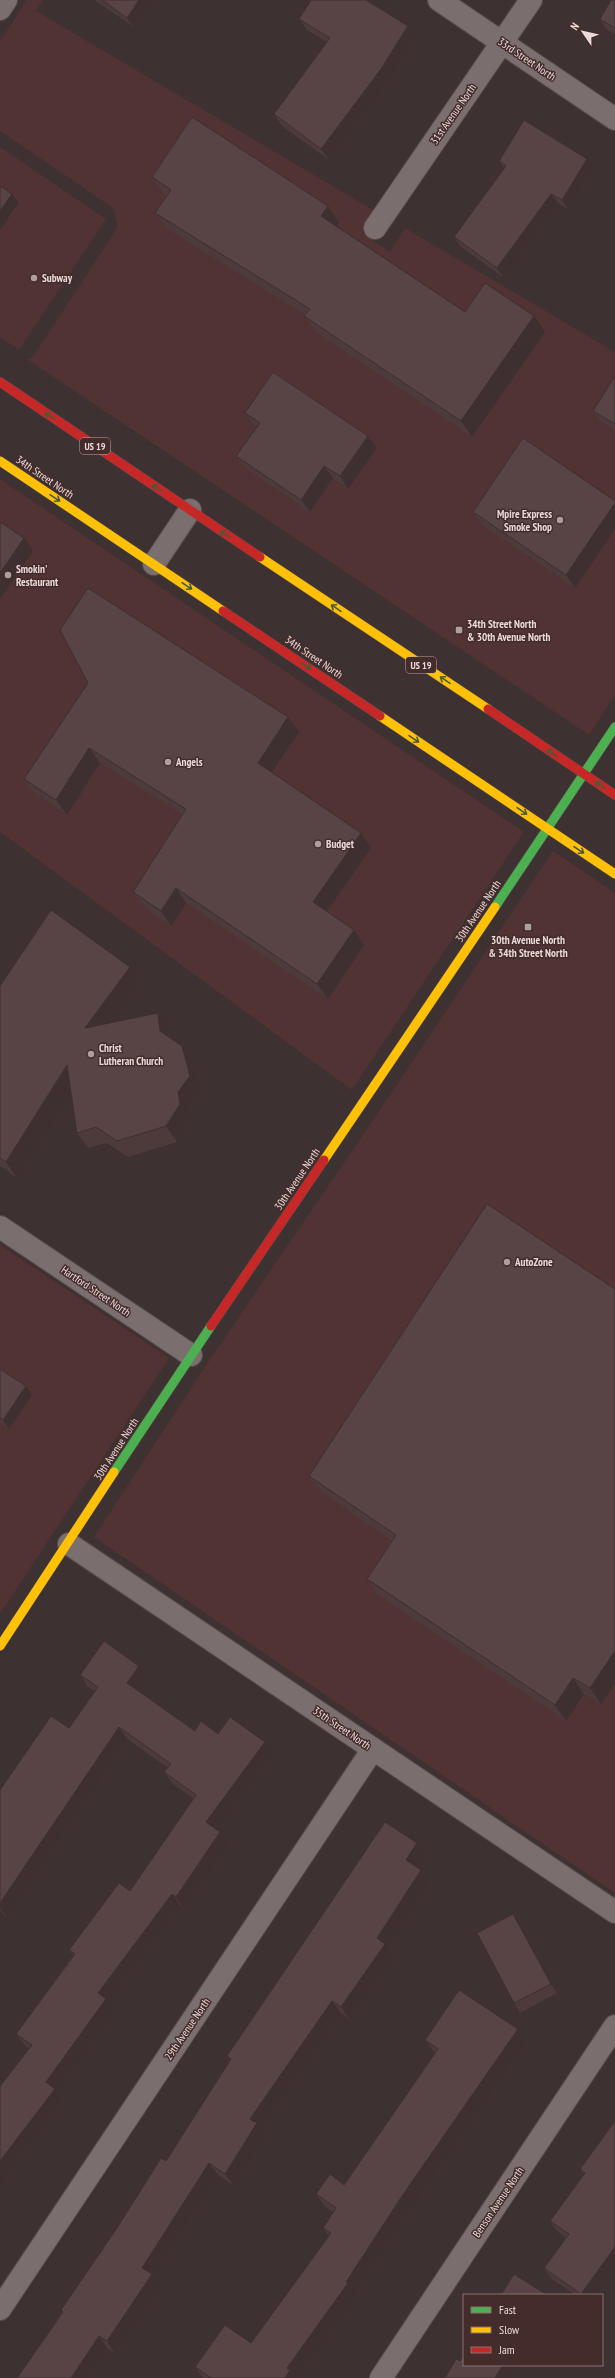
<svg xmlns="http://www.w3.org/2000/svg" width="615" height="2378" font-family="'PT Sans Narrow',sans-serif">
<style>
.built{fill:#503332}
.lines{fill:none;stroke-linecap:round;stroke-linejoin:round}
.street-casing{stroke:#584d4c;stroke-width:24}
.fast-casing{stroke:#584d4c;stroke-width:10}
.slow-casing{stroke:#584d4c;stroke-width:10}
.jam-casing{stroke:#584d4c;stroke-width:10}
.street{stroke:#7a6e6e;stroke-width:22}
.fast{stroke:#4caf50;stroke-width:9}
.slow{stroke:#ffc107;stroke-width:9}
.jam{stroke:#c62828;stroke-width:9}
.wall{fill:#4d3a3b}
.shaded-wall{fill:#3e3030}
.building{fill:#594445;stroke:#3e3030}
.oneway{stroke:#475a38}
.poi-dot{fill:#ae9e9e;stroke:#442c2b;stroke-width:1.5}
.labels{text-anchor:middle;stroke-width:3;stroke-linejoin:round;paint-order:stroke}
.shield{fill:#442c2b;stroke:#b8a5a5;stroke-width:1}
.shield-label{font-size:10px;font-weight:bold;fill:#ead9d9}
.street-label{font-size:11px;fill:#ead9d9;stroke:#442c2b}
.poi-label{font-size:11px;font-weight:bold;fill:#ead9d9;stroke:#442c2b;text-anchor:start}
</style>
<rect width="100%" height="100%" fill="#3e3131"/>
<g class="built">
<path d="M 27,0 L 43,0 L 36,11 L 375,211 L 362,233 L 390,252 L 405,228 L 615,352 L 615,695 L 589,735 L 27,359 L 32,358 L 118,227 L 113,208 L 0,131 L 0,41 Z"/>
<path d="M 0,147 L 106,219 L 19,350 L 0,337 Z"/>
<path d="M 0,479 L 524,832 L 352,1090 L 0,832 Z"/>
<path d="M 553,851 L 615,893 L 615,1893 L 94,1537 L 206,1365 L 390,1095 Z"/>
<path d="M 0,1245 L 169,1358 L 0,1614 Z"/>
</g>
<g class="lines">
<g class="street-casing">
<g id="street">
<path d="M 439,0 L 615,119"/>
<path d="M 0,9 L 6,0"/>
<path d="M 375,228 L 531,0"/>
<path d="M 154,564 L 190,510"/>
<path d="M 0,1227 L 191,1355"/>
<path d="M 69,1544 L 615,1912"/>
<path d="M 0,2309 L 373,1749"/>
<path d="M 381,2378 L 615,2026"/>
</g>
</g>
<g class="fast-casing">
<g id="fast">
<path d="M 495,907 L 615,727"/>
<path d="M 114,1472 L 211,1326"/>
</g>
</g>
<g class="slow-casing">
<g id="slow">
<path d="M 0,461 L 223,611"/>
<path d="M 260,557 L 488,709"/>
<path d="M 380,716 L 615,874"/>
<path d="M 324,1160 L 495,907"/>
<path d="M 0,1646 L 114,1472"/>
</g>
</g>
<g class="jam-casing">
<g id="jam">
<path d="M 0,382 L 260,557"/>
<path d="M 223,611 L 380,716"/>
<path d="M 488,709 L 615,795"/>
<path d="M 211,1326 L 324,1160"/>
</g>
</g>
<use href="#street" class="street"/>
<use href="#fast" class="fast"/>
<use href="#slow" class="slow"/>
<use href="#jam" class="jam"/>
</g>
<g class="wall">
<path d="M 94,0 L 152,0 L 134,27 Z"/>
<path d="M 615,0 L 615,34 L 606,29 L 600,19 Z"/>
<path d="M 299,19 L 408,26 L 416,37 L 389,81 L 329,160 L 282,126 L 274,114 L 327,42 L 307,30 Z"/>
<path d="M 499,161 L 594,168 L 568,209 L 558,203 L 504,278 L 460,246 L 454,237 L 504,168 Z"/>
<path d="M 152,177 L 339,222 L 336,226 L 465,312 L 545,332 L 472,437 L 316,332 L 304,316 L 305,315 L 167,229 L 155,213 L 167,196 L 163,193 Z"/>
<path d="M 615,376 L 615,430 L 601,422 L 593,411 Z"/>
<path d="M 245,413 L 377,448 L 348,489 L 333,478 L 310,512 L 245,468 L 236,456 L 257,427 L 253,425 Z"/>
<path d="M 523,438 L 575,588 L 482,525 L 473,512 Z"/>
<path d="M 88,683 L 299,732 L 272,773 L 371,848 L 327,912 L 354,930 L 364,945 L 328,999 L 186,903 L 171,926 L 144,907 L 133,892 L 183,815 L 100,763 L 67,815 L 35,794 L 24,779 Z"/>
<path d="M 130,967 L 141,982 L 112,1022 L 169,1028 L 170,1038 L 182,1046 L 193,1062 L 201,1092 L 189,1108 L 191,1120 L 177,1142 L 128,1157 L 107,1143 L 88,1148 L 77,1133 L 71,1092 L 17,1178 L 0,1166 L 0,986 Z"/>
<path d="M 615,1289 L 615,1684 L 601,1704 L 584,1694 L 566,1721 L 378,1595 L 367,1579 L 392,1541 L 320,1491 L 309,1476 Z"/>
<path d="M 0,1369 L 32,1395 L 9,1429 L 0,1423 Z"/>
<path d="M 139,1666 L 147,1678 L 138,1691 L 195,1731 L 218,1734 L 265,1742 L 273,1754 L 217,1830 L 220,1832 L 229,1844 L 184,1909 L 180,1905 L 108,2002 L 115,2011 L 56,2091 L 63,2101 L 5,2176 L 7,2179 L 0,2189 L 29,2049 L 25,2046 L 16,2034 L 73,1955 L 69,1950 L 130,1891 L 194,1799 L 173,1784 L 164,1772 L 168,1768 L 127,1739 L 7,1917 L 4,1915 L 0,1921 L 0,1790 L 69,1728 L 95,1691 L 88,1687 L 80,1675 Z"/>
<path d="M 426,1856 L 418,1868 L 430,1882 L 388,1948 L 394,1956 L 350,2020 L 341,2013 L 261,2129 L 265,2136 L 234,2186 L 218,2175 L 153,2276 L 161,2287 L 115,2354 L 107,2348 L 88,2378 L 17,2378 L 62,2312 L 61,2310 L 166,2161 L 230,2060 L 227,2056 Z"/>
<path d="M 513,1914 L 520,1923 L 557,1993 L 520,2013 L 514,2003 Z"/>
<path d="M 425,2040 L 526,2042 L 411,2208 L 355,2294 L 357,2296 L 298,2378 L 203,2378 L 195,2367 L 251,2343 L 329,2236 L 323,2228 L 333,2212 L 325,2207 L 316,2194 L 344,2185 L 435,2053 Z"/>
<path d="M 615,2121 L 615,2269 L 596,2295 L 575,2295 L 552,2279 L 544,2268 L 566,2238 L 558,2232 L 550,2221 L 584,2174 L 580,2169 Z"/>
</g>
<g class="shaded-wall">
<path d="M 139,0 L 152,0 L 134,27 L 127,18 Z"/>
<path d="M 408,26 L 416,37 L 389,81 L 329,160 L 321,149 Z"/>
<path d="M 587,159 L 594,168 L 568,209 L 562,200 Z"/>
<path d="M 12,194 L 18,203 L 0,230 L 0,211 Z"/>
<path d="M 551,194 L 558,203 L 504,278 L 497,268 Z"/>
<path d="M 328,206 L 339,222 L 332,232 L 321,216 Z"/>
<path d="M 534,316 L 545,332 L 472,437 L 461,421 Z"/>
<path d="M 368,436 L 377,448 L 348,489 L 340,476 Z"/>
<path d="M 324,466 L 333,478 L 310,512 L 301,500 Z"/>
<path d="M 615,503 L 615,529 L 575,588 L 566,575 Z"/>
<path d="M 24,538 L 33,551 L 0,599 L 0,573 Z"/>
<path d="M 288,717 L 299,732 L 268,778 L 258,763 Z"/>
<path d="M 89,748 L 100,763 L 67,815 L 56,800 Z"/>
<path d="M 361,833 L 371,848 L 323,917 L 313,902 Z"/>
<path d="M 176,888 L 186,903 L 171,926 L 161,911 Z"/>
<path d="M 354,930 L 364,945 L 328,999 L 317,984 Z"/>
<path d="M 130,967 L 141,982 L 96,1044 L 85,1028 Z"/>
<path d="M 158,1013 L 169,1028 L 171,1047 L 160,1031 Z"/>
<path d="M 182,1046 L 193,1062 L 201,1092 L 189,1108 L 191,1120 L 177,1142 L 166,1126 L 178,1092 Z"/>
<path d="M 67,1065 L 79,1081 L 17,1178 L 6,1162 Z"/>
<path d="M 26,1386 L 32,1395 L 9,1429 L 3,1420 Z"/>
<path d="M 615,1651 L 615,1684 L 601,1704 L 590,1688 Z"/>
<path d="M 139,1666 L 147,1678 L 136,1695 L 127,1683 Z"/>
<path d="M 573,1678 L 584,1694 L 566,1721 L 555,1705 Z"/>
<path d="M 119,1727 L 127,1739 L 7,1917 L 0,1908 L 0,1903 Z"/>
<path d="M 265,1742 L 273,1754 L 214,1834 L 206,1822 Z"/>
<path d="M 220,1832 L 229,1844 L 184,1909 L 176,1897 Z"/>
<path d="M 417,1843 L 426,1856 L 415,1872 L 406,1860 Z"/>
<path d="M 421,1870 L 430,1882 L 388,1948 L 394,1956 L 350,2020 L 341,2007 L 377,1938 Z"/>
<path d="M 172,1894 L 180,1905 L 108,2002 L 115,2011 L 56,2091 L 63,2101 L 5,2176 L 7,2179 L 0,2189 L 0,2161 L 98,1993 Z"/>
<path d="M 0,1910 L 4,1915 L 0,1921 Z"/>
<path d="M 513,1914 L 520,1923 L 557,1993 L 551,1984 Z"/>
<path d="M 332,2001 L 341,2013 L 261,2129 L 265,2136 L 234,2186 L 225,2174 L 250,2119 Z"/>
<path d="M 518,2029 L 526,2042 L 411,2208 L 355,2294 L 357,2296 L 298,2378 L 285,2378 L 287,2368 L 346,2282 L 402,2196 Z"/>
<path d="M 209,2163 L 218,2175 L 153,2276 L 161,2287 L 115,2354 L 107,2341 L 142,2268 Z"/>
<path d="M 615,2247 L 615,2269 L 596,2295 L 582,2295 L 581,2294 Z"/>
<path d="M 99,2336 L 107,2348 L 88,2378 L 71,2378 Z"/>
<path d="M 503,2365 L 517,2365 L 509,2378 L 495,2378 Z"/>
</g>
<g class="building">
<path d="M 102,0 L 139,0 L 127,18 Z"/>
<path d="M 311,0 L 366,0 L 408,26 L 381,69 L 321,149 L 274,114 L 330,38 L 299,19 Z"/>
<path d="M 611,0 L 615,0 L 615,28 L 600,19 Z"/>
<path d="M 192,117 L 328,206 L 321,216 L 465,312 L 485,283 L 534,316 L 461,421 L 304,316 L 310,309 L 155,213 L 171,190 L 152,177 Z"/>
<path d="M 524,120 L 587,159 L 562,200 L 551,194 L 497,268 L 454,237 L 506,166 L 499,161 Z"/>
<path d="M 0,186 L 12,194 L 0,211 Z"/>
<path d="M 273,372 L 368,436 L 340,476 L 324,466 L 301,500 L 236,456 L 260,423 L 245,413 Z"/>
<path d="M 615,376 L 615,424 L 593,411 Z"/>
<path d="M 523,438 L 615,501 L 615,503 L 566,575 L 473,512 Z"/>
<path d="M 0,522 L 24,538 L 0,573 Z"/>
<path d="M 88,588 L 288,717 L 258,763 L 361,833 L 313,902 L 354,930 L 317,984 L 176,888 L 161,911 L 133,892 L 186,809 L 89,748 L 56,800 L 24,779 L 88,683 L 60,630 Z"/>
<path d="M 51,910 L 130,967 L 85,1028 L 158,1013 L 160,1031 L 182,1046 L 190,1076 L 178,1092 L 180,1104 L 166,1126 L 117,1141 L 96,1127 L 77,1133 L 67,1065 L 6,1162 L 0,1158 L 0,986 Z"/>
<path d="M 487,1204 L 615,1289 L 615,1651 L 590,1688 L 573,1678 L 555,1705 L 367,1579 L 396,1535 L 309,1476 Z"/>
<path d="M 0,1369 L 26,1386 L 3,1420 L 0,1418 Z"/>
<path d="M 104,1641 L 139,1666 L 127,1683 L 195,1731 L 201,1721 L 218,1734 L 230,1717 L 265,1742 L 206,1822 L 220,1832 L 176,1897 L 172,1894 L 98,1993 L 106,1999 L 46,2082 L 55,2089 L 0,2161 L 0,2086 L 32,2045 L 16,2034 L 75,1954 L 69,1950 L 119,1883 L 130,1891 L 196,1795 L 164,1772 L 171,1764 L 119,1727 L 0,1903 L 0,1790 L 51,1716 L 69,1728 L 98,1687 L 80,1675 Z"/>
<path d="M 385,1822 L 417,1843 L 406,1860 L 421,1870 L 377,1938 L 385,1944 L 341,2007 L 332,2001 L 250,2119 L 257,2123 L 225,2174 L 209,2163 L 142,2268 L 152,2274 L 107,2341 L 99,2336 L 71,2378 L 17,2378 L 63,2312 L 61,2310 L 117,2228 L 161,2158 L 166,2161 L 231,2059 L 227,2056 Z"/>
<path d="M 513,1914 L 551,1984 L 514,2003 L 477,1933 Z"/>
<path d="M 459,1990 L 518,2029 L 402,2196 L 346,2282 L 348,2283 L 287,2368 L 290,2370 L 285,2378 L 211,2378 L 195,2367 L 225,2325 L 251,2343 L 331,2233 L 323,2228 L 336,2208 L 316,2194 L 330,2174 L 344,2185 L 438,2049 L 425,2040 Z"/>
<path d="M 615,2121 L 615,2247 L 581,2294 L 544,2268 L 569,2234 L 550,2221 L 585,2173 L 580,2169 Z"/>
<path d="M 514,2274 L 547,2295 L 501,2295 Z"/>
<path d="M 464,2354 L 464,2365 L 503,2365 L 495,2378 L 445,2378 L 456,2359 L 460,2361 Z"/>
</g>
<defs><path id="oneway-shaft" d="M-6 0H5M1.5-3L5.5 0L1.5 3" fill="none" stroke-width="1.6" stroke-linecap="round" stroke-linejoin="round"/></defs>
<g class="oneway">
<use href="#oneway-shaft" transform="translate(50 416) rotate(-146)"/>
<use href="#oneway-shaft" transform="translate(157 488) rotate(-146)"/>
<use href="#oneway-shaft" transform="translate(55 498) rotate(34)"/>
<use href="#oneway-shaft" transform="translate(225 534) rotate(-146)"/>
<use href="#oneway-shaft" transform="translate(187 586) rotate(34)"/>
<use href="#oneway-shaft" transform="translate(336 608) rotate(-146)"/>
<use href="#oneway-shaft" transform="translate(306 666) rotate(34)"/>
<use href="#oneway-shaft" transform="translate(445 680) rotate(-146)"/>
<use href="#oneway-shaft" transform="translate(414 739) rotate(34)"/>
<use href="#oneway-shaft" transform="translate(552 753) rotate(-146)"/>
<use href="#oneway-shaft" transform="translate(600 785) rotate(-146)"/>
<use href="#oneway-shaft" transform="translate(522 811) rotate(34)"/>
<use href="#oneway-shaft" transform="translate(579 850) rotate(34)"/>
</g>
<g class="poi-dot">
<circle cx="34" cy="278" r="4"/>
<circle cx="560" cy="520" r="4"/>
<circle cx="8" cy="575" r="4"/>
<rect x="455" y="626" width="8" height="8" rx="2"/>
<circle cx="168" cy="762" r="4"/>
<circle cx="318" cy="844" r="4"/>
<rect x="524" y="923" width="8" height="8" rx="2"/>
<circle cx="91" cy="1054" r="4"/>
<circle cx="507" cy="1262" r="4"/>
</g>
<g class="labels">
<g class="shield">
<rect x="80" y="438" width="30" height="16" rx="3"/>
<rect x="406" y="657" width="30" height="16" rx="3"/>
</g>
<g class="shield-label">
<text x="95" y="450">US 19</text>
<text x="421" y="669">US 19</text>
</g>
<g class="street-label">
<text transform="translate(527 59) rotate(34)" y="4">33rd Street North</text>
<text transform="translate(453 114) rotate(-55)" y="4">31st Avenue North</text>
<text transform="translate(45 477) rotate(34)" y="4">34th Street North</text>
<text transform="translate(314 657) rotate(34)" y="4">34th Street North</text>
<text transform="translate(478 911) rotate(-56)" y="4">30th Avenue North</text>
<text transform="translate(297 1179) rotate(-56)" y="4">30th Avenue North</text>
<text transform="translate(96 1291) rotate(34)" y="4">Hartford Street North</text>
<text transform="translate(116 1449) rotate(-57)" y="4">30th Avenue North</text>
<text transform="translate(342 1728) rotate(34)" y="4">35th Street North</text>
<text transform="translate(187 2029) rotate(-56)" y="4">29th Avenue North</text>
<text transform="translate(498 2202) rotate(-56)" y="4">Benson Avenue North</text>
</g>
<g class="poi-label">
<text x="42" y="282">Subway</text>
<text x="552" y="518" text-anchor="end">Mpire Express<tspan x="552" dy="13">Smoke Shop</tspan></text>
<text x="16" y="573">Smokin'<tspan x="16" dy="13">Restaurant</tspan></text>
<text x="467" y="628">34th Street North<tspan x="467" dy="13">&amp; 30th Avenue North</tspan></text>
<text x="176" y="766">Angels</text>
<text x="326" y="848">Budget</text>
<text x="528" y="944" text-anchor="middle">30th Avenue North<tspan x="528" dy="13">&amp; 34th Street North</tspan></text>
<text x="99" y="1052">Christ<tspan x="99" dy="13">Lutheran Church</tspan></text>
<text x="515" y="1266">AutoZone</text>
</g>
</g>
<rect x="463" y="2294" width="140" height="72" fill="#442c2b" stroke="#867171"/>
<rect x="471" y="2307" width="20" height="6" fill="#4caf50" stroke="#867171"/>
<text x="499" y="2314" font-size="12" fill="#ead9d9">Fast</text>
<rect x="471" y="2327" width="20" height="6" fill="#ffc107" stroke="#867171"/>
<text x="499" y="2334" font-size="12" fill="#ead9d9">Slow</text>
<rect x="471" y="2347" width="20" height="6" fill="#c62828" stroke="#867171"/>
<text x="499" y="2354" font-size="12" fill="#ead9d9">Jam</text>
<g transform="translate(583 32) rotate(304)" stroke="#442c2b" stroke-width="3" paint-order="stroke">
<path d="M0-3L7 15L0 10L-7 15Z" fill="#ead9d9"/>
<text y="-6" font-size="11" font-weight="bold" text-anchor="middle" fill="#ead9d9">N</text>
</g>
</svg>
